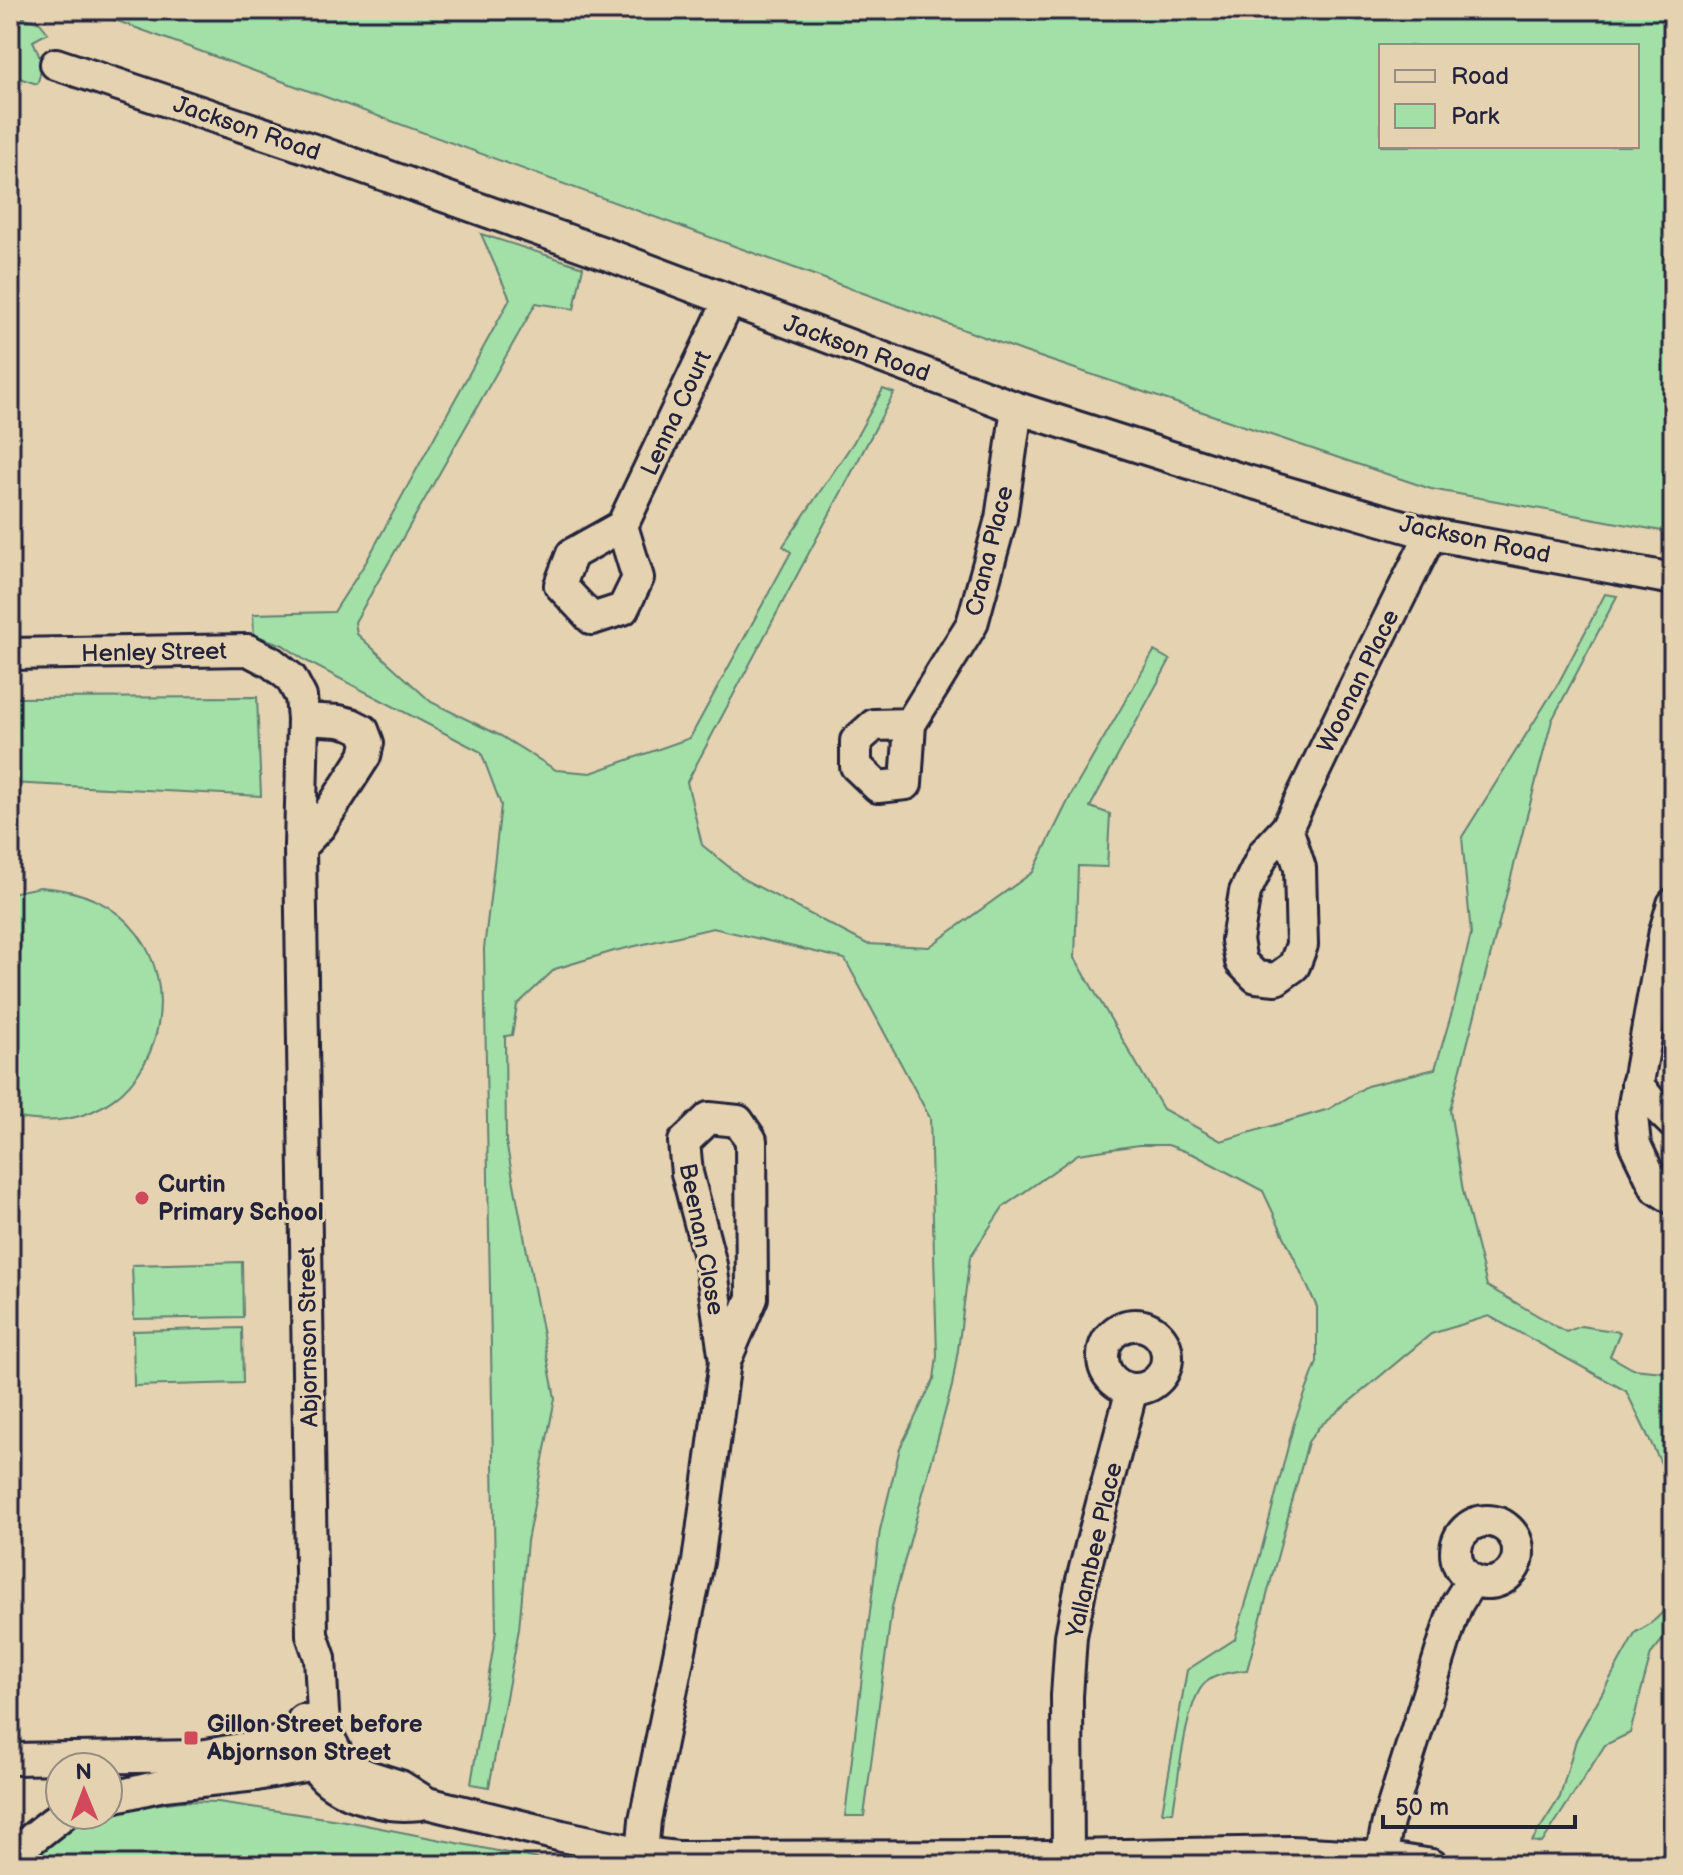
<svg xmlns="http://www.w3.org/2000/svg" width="1683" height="1875" font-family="'Balsamiq Sans',sans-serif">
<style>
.green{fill:#a2e0a8;stroke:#628172;stroke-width:2;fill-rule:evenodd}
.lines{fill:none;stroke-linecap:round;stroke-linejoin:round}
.minor-casing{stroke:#22223b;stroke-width:36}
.minor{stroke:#e4d2b0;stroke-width:30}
.poi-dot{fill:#d1495b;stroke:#e4d2b0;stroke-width:3}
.labels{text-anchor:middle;stroke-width:6;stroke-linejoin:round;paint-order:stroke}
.street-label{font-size:24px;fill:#22223b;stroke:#e4d2b0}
.poi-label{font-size:24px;font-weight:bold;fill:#22223b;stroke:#e4d2b0;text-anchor:start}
</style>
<rect width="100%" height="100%" fill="#e4d2b0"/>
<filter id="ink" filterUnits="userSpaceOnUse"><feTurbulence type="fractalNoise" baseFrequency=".0125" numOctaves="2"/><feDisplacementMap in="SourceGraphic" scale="16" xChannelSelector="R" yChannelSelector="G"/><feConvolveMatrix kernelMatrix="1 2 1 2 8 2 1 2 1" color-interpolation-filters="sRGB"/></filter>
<g filter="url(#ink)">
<g class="green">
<path d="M 105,10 L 1673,10 L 1673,533 L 1431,489 L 1025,352 L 109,18 ZM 1381,46 L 1637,46 L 1637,146 L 1381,146 Z"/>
<path d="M 10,13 L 40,23 L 48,33 L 33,41 C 41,58 44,67 37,84 L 10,75 Z"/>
<path d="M 481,234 L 583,267 L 574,309 L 536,303 L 355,622 L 357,634 L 431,702 L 501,736 L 556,770 L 591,773 L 690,738 L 791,552 L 783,546 L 853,443 L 883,389 L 894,393 L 687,782 L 702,845 L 745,880 L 867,944 L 929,947 L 1033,872 L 1071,795 L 1154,651 L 1170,660 L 1090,807 L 1110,814 L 1107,867 L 1078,866 L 1075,958 L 1163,1109 L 1221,1141 L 1329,1109 L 1367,1086 L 1435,1069 L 1454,1005 L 1471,934 L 1462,837 L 1559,682 L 1605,594 L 1617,596 L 1552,720 L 1450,1110 L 1463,1191 L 1487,1286 L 1566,1332 L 1581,1326 L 1620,1332 L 1610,1356 L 1633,1369 L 1673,1373 L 1673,1488 L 1626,1391 L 1489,1316 L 1431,1334 L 1319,1427 L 1308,1442 L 1247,1670 C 1233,1672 1216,1673 1205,1683 C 1185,1702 1178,1783 1173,1812 L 1162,1812 L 1187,1670 L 1235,1639 L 1261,1552 L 1294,1423 L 1317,1362 L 1317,1307 L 1263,1191 L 1195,1155 L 1168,1145 L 1139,1145 L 1078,1154 L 1003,1207 L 970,1257 L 958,1350 L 952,1386 L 892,1607 L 864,1816 L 845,1816 L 880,1530 L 900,1448 L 934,1379 L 937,1356 L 930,1118 L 845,959 L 713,928 L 614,951 L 555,969 L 517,1005 L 512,1035 L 505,1036 L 506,1142 L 555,1398 L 527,1541 L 519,1629 L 489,1787 L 471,1784 L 496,1631 L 484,949 L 501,805 L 481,752 L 306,661 L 283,645 L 254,635 L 253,614 L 334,612 L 366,562 L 510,299 Z"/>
<path d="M 257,697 L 261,796 L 10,783 L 10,698 Z"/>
<path d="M 40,887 C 225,899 181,1158 10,1116 L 10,893 Z"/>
<path d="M 242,1262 L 243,1317 L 134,1319 L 132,1265 Z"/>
<path d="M 242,1328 L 243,1383 L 134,1386 L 133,1331 Z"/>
<path d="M 1673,1591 L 1673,1627 L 1651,1654 L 1630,1733 L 1605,1745 L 1542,1843 L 1532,1841 L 1560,1797 L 1576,1740 L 1636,1632 C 1654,1623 1669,1611 1673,1591 Z"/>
<path d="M 182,1801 L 218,1802 L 345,1821 L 569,1865 L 22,1865 C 36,1853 50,1839 67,1830 C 102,1812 143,1806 182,1801 Z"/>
</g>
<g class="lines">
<g class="minor-casing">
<g id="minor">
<path d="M 56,64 L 320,152 L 609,255 L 1017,408 L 1240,479 L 1431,534 L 1673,579"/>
<path d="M 622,526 L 638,578 L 623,609 L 592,619 L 560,585 L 572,554 L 622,526 L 729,301"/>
<path d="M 10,654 L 248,650 L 271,662 L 291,678 L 301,697 L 303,719 L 300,847 L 312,1635 L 320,1658 L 323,1712 L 327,1734 L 340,1759 L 354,1770 L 368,1776 L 400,1786 L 427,1803 L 562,1836 L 642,1853 L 677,1857 L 1068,1856 L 1291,1852 L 1381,1857 L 1432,1865"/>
<path d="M 910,724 L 874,725 L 856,741 L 856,766 L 878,787 L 906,784 L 910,724 L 972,624 L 1001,519 L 1017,408"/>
<path d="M 1287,828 L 1300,868 L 1302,945 L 1294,966 L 1276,979 L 1256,977 L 1241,962 L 1237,940 L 1245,892 L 1264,853 L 1287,828 L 1348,701 L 1431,534"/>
<path d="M 300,847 L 320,826 L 365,756 L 368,743 L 363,730 L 351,724 L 339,721 L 303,719"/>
<path d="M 1673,904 L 1665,931 L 1632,1116 L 1635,1145 L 1656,1188 L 1673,1199"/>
<path d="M 1637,1084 L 1652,1103 L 1673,1123"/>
<circle cx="1135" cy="1357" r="32"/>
<circle cx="1487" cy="1552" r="31"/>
<path d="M 303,1720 C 304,1767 326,1789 371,1800 C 392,1805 399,1806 421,1804"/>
<path d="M 10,1759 L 200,1756 L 327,1734"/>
<path d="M 108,1798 L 164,1785 L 256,1775 L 330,1761"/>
<path d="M 10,1850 L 24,1845 L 62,1815"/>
<path d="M 642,1853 L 645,1820 L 698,1562 L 725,1361 L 752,1298 L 751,1140 L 738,1121 L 709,1118 L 684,1142 L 687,1173 L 711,1265 L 725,1361"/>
<path d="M 1068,1856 L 1067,1696 L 1071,1636 L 1082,1580 L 1132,1389"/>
<path d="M 1381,1857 L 1388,1822 L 1451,1620 L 1457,1604 L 1472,1580"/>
</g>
</g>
<use href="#minor" class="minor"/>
</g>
</g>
<g class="poi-dot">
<circle cx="142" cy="1198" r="8"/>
<rect x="183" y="1730" width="16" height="16" rx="4"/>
</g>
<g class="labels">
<g class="street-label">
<text transform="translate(247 128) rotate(19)" y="8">Jackson Road</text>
<text transform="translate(857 348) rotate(20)" y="8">Jackson Road</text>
<text transform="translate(676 413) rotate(-65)" y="8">Lenna Court</text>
<text transform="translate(1475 539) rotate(12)" y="8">Jackson Road</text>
<text transform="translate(989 551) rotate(-76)" y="8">Crana Place</text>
<text transform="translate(154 652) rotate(-1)" y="8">Henley Street</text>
<text transform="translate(1358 681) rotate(-64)" y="8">Woonan Place</text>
<text transform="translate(702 1239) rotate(79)" y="8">Beenan Close</text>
<text transform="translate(308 1337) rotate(-91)" y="8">Abjornson Street</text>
<text transform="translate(1094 1550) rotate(-77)" y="8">Yallambee Place</text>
</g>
<g class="poi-label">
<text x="158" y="1192">Curtin<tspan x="158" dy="28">Primary School</tspan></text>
<text x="207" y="1732">Gillon Street before<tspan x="207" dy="28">Abjornson Street</tspan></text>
</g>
</g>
<rect width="1683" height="1875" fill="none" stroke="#e4d2b0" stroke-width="40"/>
<rect x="20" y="20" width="1643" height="1835" fill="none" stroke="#22223b" stroke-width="3" filter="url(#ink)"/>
<rect x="1379" y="44" width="260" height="104" fill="#e4d2b0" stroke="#968c81" stroke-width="2"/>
<rect x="1395" y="70" width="40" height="12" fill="#e4d2b0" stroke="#968c81" stroke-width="2"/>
<text x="1451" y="84" font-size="24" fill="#22223b">Road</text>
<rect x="1395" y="104" width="40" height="24" fill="#a2e0a8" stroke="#968c81" stroke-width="2"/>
<text x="1451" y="124" font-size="24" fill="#22223b">Park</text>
<g transform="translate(84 1791) rotate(359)"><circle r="38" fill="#e4d2b0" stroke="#968c81" stroke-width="2"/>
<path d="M0-6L14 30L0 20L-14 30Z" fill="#d1495b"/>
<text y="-12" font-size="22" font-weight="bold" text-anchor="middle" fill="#22223b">N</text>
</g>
<path d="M1383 1815v12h192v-12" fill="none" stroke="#22223b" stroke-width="4"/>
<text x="1395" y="1815" font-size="24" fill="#22223b" stroke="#e4d2b0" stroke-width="6" paint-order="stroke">50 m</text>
</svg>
